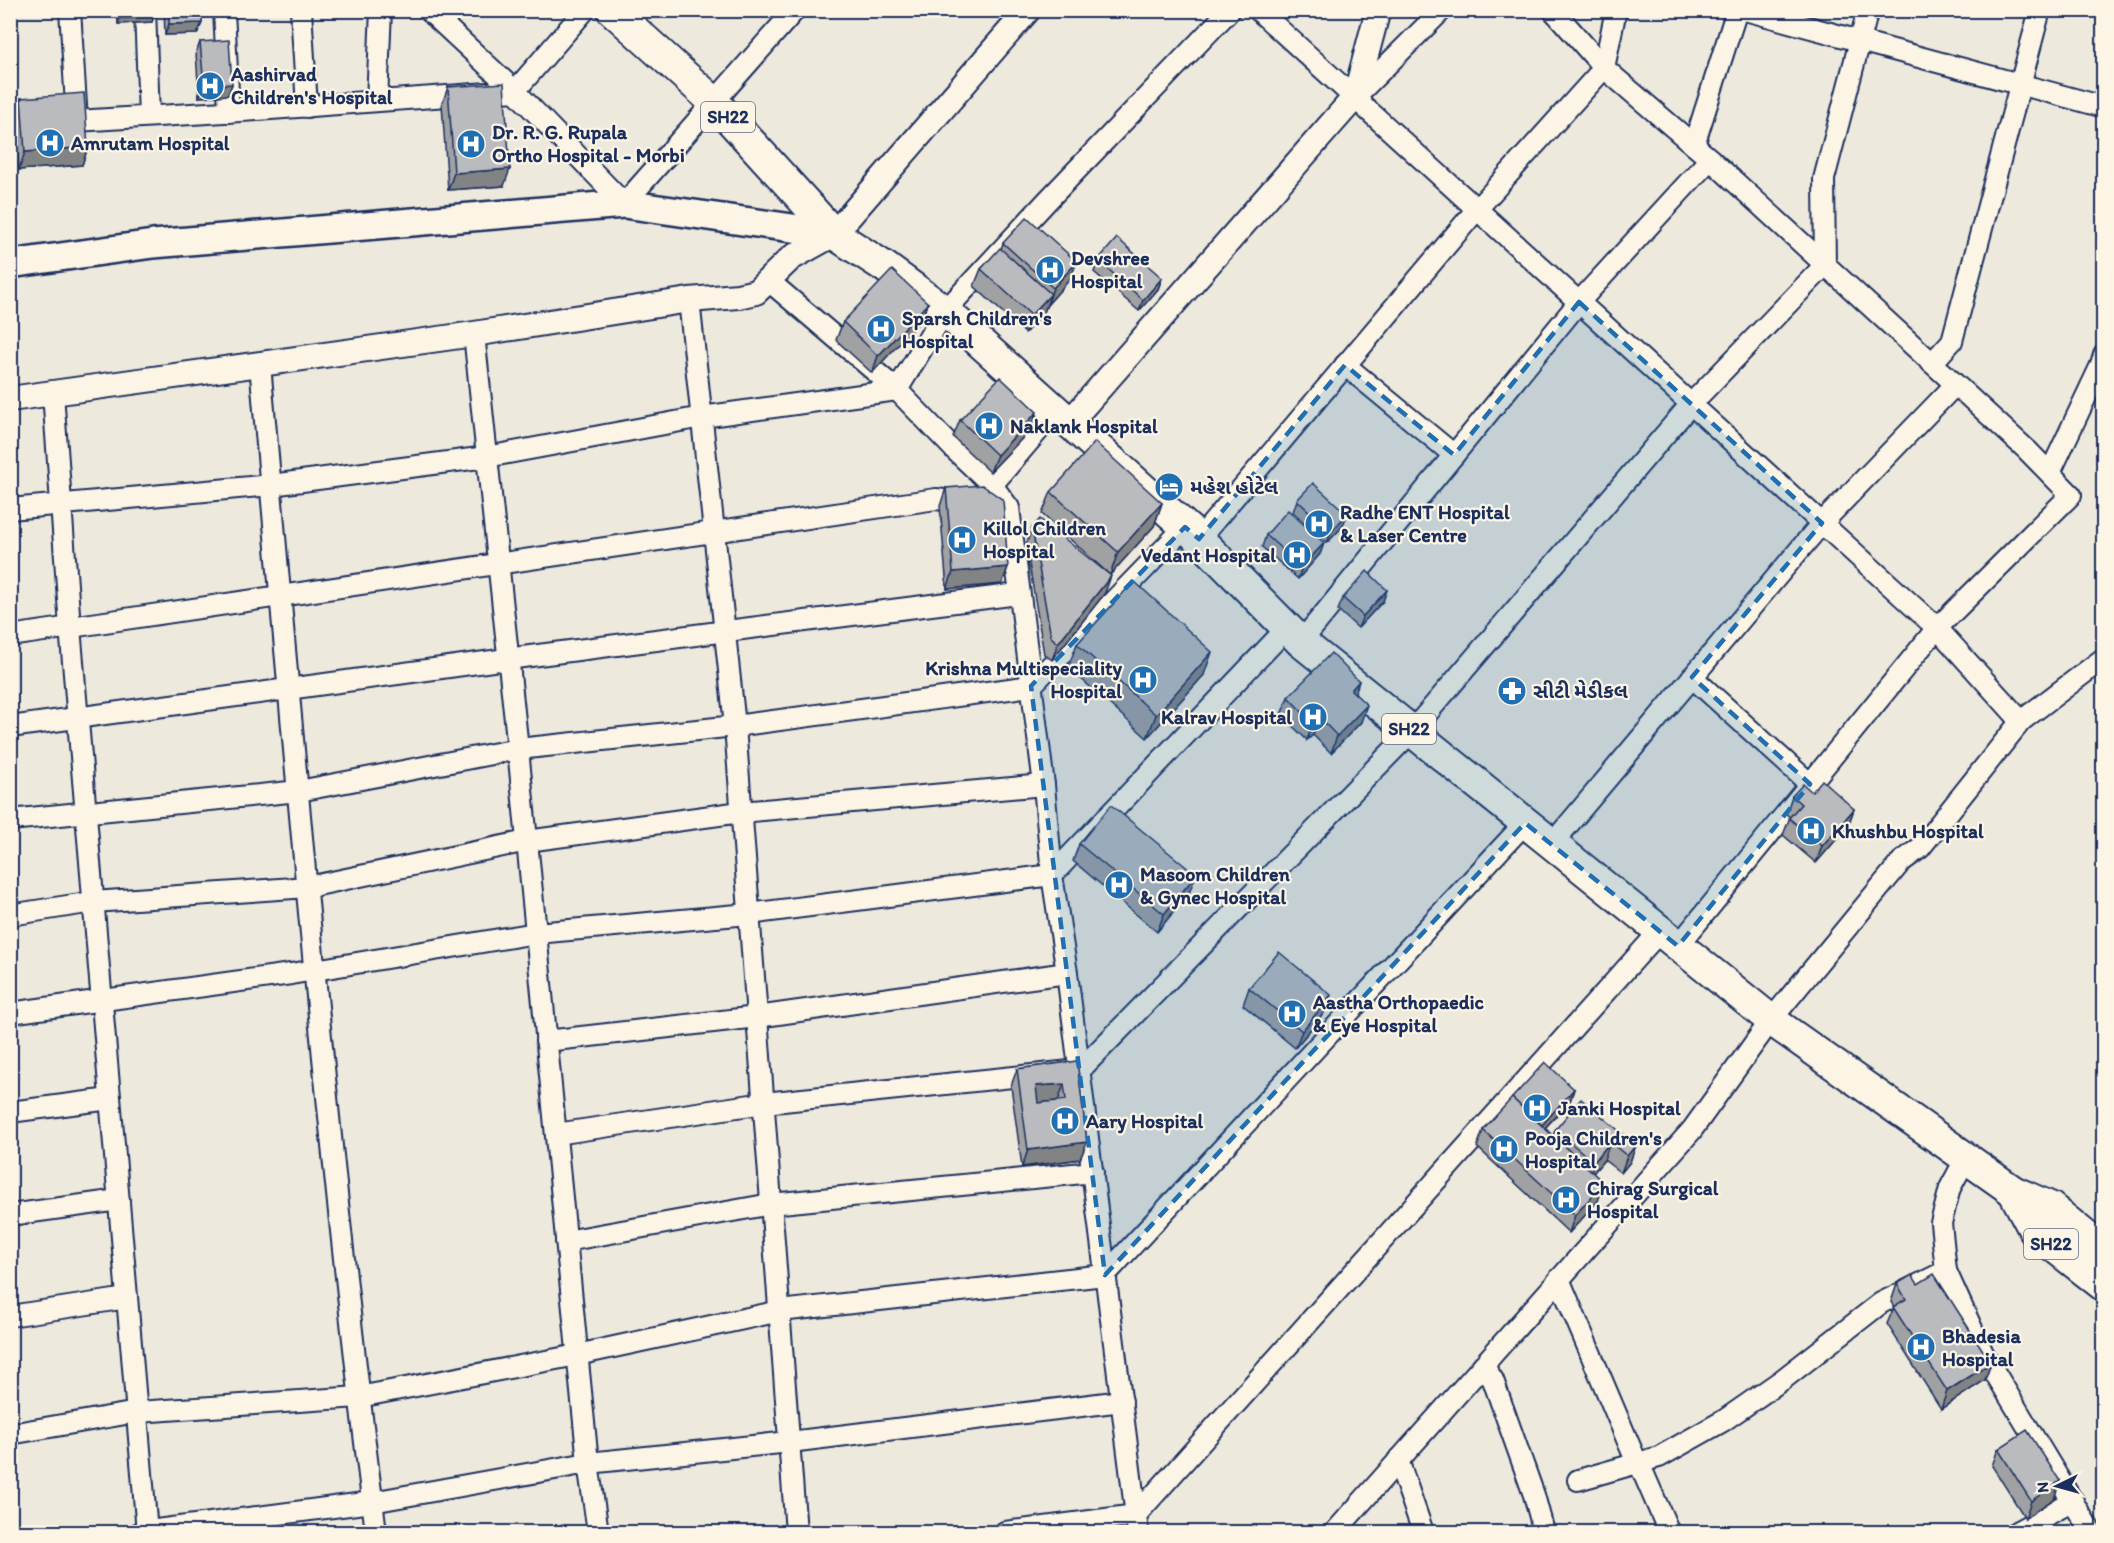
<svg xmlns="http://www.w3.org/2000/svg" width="2114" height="1543" font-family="Itim,'Noto Sans Gujarati',sans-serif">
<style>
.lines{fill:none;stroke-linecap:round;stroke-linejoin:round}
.minor-casing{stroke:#1b2f5e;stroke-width:24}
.tertiary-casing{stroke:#1b2f5e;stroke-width:28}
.secondary-casing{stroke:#1b2f5e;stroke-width:32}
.primary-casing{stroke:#1b2f5e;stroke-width:34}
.minor{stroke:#fcf5e5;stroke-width:20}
.tertiary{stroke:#fcf5e5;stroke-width:24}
.secondary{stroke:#fcf5e5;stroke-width:27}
.primary{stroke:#fcf5e5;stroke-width:30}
.wall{fill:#a0a1a3;stroke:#1b2f5e;stroke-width:1.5}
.shaded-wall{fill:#828385;stroke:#1b2f5e;stroke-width:1.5}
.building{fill:#babbbe;stroke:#1b2f5e;stroke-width:1.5;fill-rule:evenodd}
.marked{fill:#1f6fb2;fill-opacity:0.2;stroke:#1f6fb2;stroke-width:4.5;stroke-dasharray:12 8;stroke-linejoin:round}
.labels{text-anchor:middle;stroke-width:4.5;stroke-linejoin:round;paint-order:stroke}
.shield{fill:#fcf5e5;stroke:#5e6a86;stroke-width:1.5}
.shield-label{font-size:18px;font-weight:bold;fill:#1b2f5e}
.poi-label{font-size:20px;font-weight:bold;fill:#1b2f5e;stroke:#fcf5e5;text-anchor:start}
</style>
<rect width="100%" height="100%" fill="#eee9dd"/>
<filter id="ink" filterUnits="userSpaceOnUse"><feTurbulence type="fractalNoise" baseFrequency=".0167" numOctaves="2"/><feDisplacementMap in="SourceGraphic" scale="12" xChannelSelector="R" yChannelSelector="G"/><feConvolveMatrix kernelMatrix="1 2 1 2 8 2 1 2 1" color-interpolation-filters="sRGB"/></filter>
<g filter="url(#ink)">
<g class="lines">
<g class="minor-casing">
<g id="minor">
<path d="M 70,10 L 77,121"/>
<path d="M 145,10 L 149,116"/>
<path d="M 224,10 L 229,112"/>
<path d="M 301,10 L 307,107"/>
<path d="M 428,10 L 515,91 L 585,10"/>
<path d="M 1258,10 L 1937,628 L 2021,721 L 2104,658"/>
<path d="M 1745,10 L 2104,107"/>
<path d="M 1355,97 L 1442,10"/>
<path d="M 377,101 L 381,10"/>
<path d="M 10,125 L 257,110 L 515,91 L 624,204 L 795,10"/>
<path d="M 1694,145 L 1737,10"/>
<path d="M 769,281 L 897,390 L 956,451 L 992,485 L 1009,508 L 1044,785 L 1052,875 L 1067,973 L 1138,1532"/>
<path d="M 689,300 L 735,726 L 796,1532"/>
<path d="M 474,334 L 518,749 L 588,1463 L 598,1532"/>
<path d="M 1932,363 L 1952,341 L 2040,10"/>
<path d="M 260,364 C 294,754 327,1144 376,1532"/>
<path d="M 1345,365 L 1454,455"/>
<path d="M 53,393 L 70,627 L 147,1532"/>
<path d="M 2050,473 L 2101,365 L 2104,355"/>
<path d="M 992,485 L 1055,411"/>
<path d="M 10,509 L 271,485 L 487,457 L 702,417 L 897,390 L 945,311 L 1047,201 L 1230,10"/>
<path d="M 1199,539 L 1477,209 L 1604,68 L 1616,10"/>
<path d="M 10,636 L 936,499 L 967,503"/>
<path d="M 1301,642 L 1579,302 L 1710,159 L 1604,68 L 1553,10"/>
<path d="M 1692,677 L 1810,784"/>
<path d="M 10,727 L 507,659 L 1018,594"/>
<path d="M 10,820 L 299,791 L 518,749 L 735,726 L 1031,686 L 1185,527"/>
<path d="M 1552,844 L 1822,523 L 1955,385"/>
<path d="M 10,915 L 93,902 L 308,887 L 527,841 L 741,812 L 1044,785"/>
<path d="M 1678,946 L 1937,628 L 2071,495 L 2027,450 L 1710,159"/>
<path d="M 10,1013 L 291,974 L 536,933 L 749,914 L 1052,875 L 1287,628"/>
<path d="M 546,1041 L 757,1017 L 1067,973"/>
<path d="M 10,1112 L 110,1099"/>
<path d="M 556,1134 L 764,1103 L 1080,1070 L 1412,731 L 1691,404 L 1825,265 L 1824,179 L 1868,10"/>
<path d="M 1966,1158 L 1950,1188 L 1941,1223 L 1946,1271 L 1983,1353 L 2091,1532"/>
<path d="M 10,1215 L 119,1200"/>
<path d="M 566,1241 L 771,1204 L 1093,1172"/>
<path d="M 1559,1279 L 1637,1463 L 1639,1463 L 1669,1532"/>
<path d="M 10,1316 L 127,1298"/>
<path d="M 1483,1365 L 1493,1380 L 1534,1495 L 1544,1532"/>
<path d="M 10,1434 L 137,1412 L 359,1397 L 577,1355 L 780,1311 L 1105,1275 L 1525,823"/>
<path d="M 1398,1460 L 1423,1532"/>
<path d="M 1578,1480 L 1659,1457 L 1723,1421 L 1782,1380 L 1881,1303 L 1946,1271"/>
<path d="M 141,1532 L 372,1502 L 588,1463 L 790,1442 L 1122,1401"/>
<path d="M 1005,1532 L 1136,1515 L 1660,931"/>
<path d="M 1335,1532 L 1692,1130 L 1771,1020 L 1901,862 L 1920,848 L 2021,721"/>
<path d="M 2016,1532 L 2073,1501"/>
</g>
</g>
<g class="tertiary-casing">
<g id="tertiary">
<path d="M 10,399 L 474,334 L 689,300 L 738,296 L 756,292 L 791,258 L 834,234 L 1028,10"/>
<path d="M 1068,424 L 1355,97 L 1378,10"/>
</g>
</g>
<g class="secondary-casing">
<path id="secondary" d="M 10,264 L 153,244 L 624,204 L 834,234"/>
</g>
<g class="primary-casing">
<g id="primary">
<path d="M 612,10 L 714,102 L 834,234 L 885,267 L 945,311 L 1199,539 L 1301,642 L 1771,1020 L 2013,1191 L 2050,1207 L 2104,1251"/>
<path d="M 2013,1191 L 2035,1232 L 2104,1286"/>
</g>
</g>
<use href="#minor" class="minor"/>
<use href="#tertiary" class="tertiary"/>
<use href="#secondary" class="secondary"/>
<use href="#primary" class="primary"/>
</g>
<g class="wall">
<path d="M 117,10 L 156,10 L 152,22 L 118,24 Z"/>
<path d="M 164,10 L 201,10 L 202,23 L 197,34 L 165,35 Z"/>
<path d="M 200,42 L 232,84 L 228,95 L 199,97 L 196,53 Z"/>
<path d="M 448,87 L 504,186 L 448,190 L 442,104 Z"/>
<path d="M 21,98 L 88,147 L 82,165 L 19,170 L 15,116 Z"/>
<path d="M 1003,243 L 1070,279 L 1047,305 L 1044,312 L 1025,333 L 974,286 L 981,269 L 1001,249 Z"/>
<path d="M 1098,260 L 1162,278 L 1158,289 L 1139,311 L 1094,272 Z"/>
<path d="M 928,303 L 921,320 L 872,373 L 836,340 L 843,322 Z"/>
<path d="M 960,420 L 1031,429 L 990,472 L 953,437 Z"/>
<path d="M 946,488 L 1008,567 L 1002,584 L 947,589 L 940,506 Z"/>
<path d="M 1051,492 L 1162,503 L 1154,526 L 1110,575 L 1042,514 Z"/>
<path d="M 1297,500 L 1343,526 L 1327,543 L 1293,512 Z"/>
<path d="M 1032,528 L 1105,593 L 1052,660 L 1044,654 L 1026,545 Z"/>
<path d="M 1266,535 L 1324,543 L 1320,554 L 1298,579 L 1262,547 Z"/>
<path d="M 1387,590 L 1383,601 L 1358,628 L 1338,610 L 1343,598 Z"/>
<path d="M 1077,644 L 1204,675 L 1147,738 L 1068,667 Z"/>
<path d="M 1359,681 L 1355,693 L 1361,722 L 1331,753 L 1313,735 L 1307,740 L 1281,715 L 1288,697 Z"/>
<path d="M 1812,792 L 1854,809 L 1848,826 L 1816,863 L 1783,835 L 1790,817 L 1786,814 L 1792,796 Z"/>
<path d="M 1079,844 L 1189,893 L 1157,932 L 1073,861 Z"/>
<path d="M 1249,988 L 1324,1013 L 1295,1048 L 1243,1005 Z"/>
<path d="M 1077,1061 L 1087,1142 L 1080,1159 L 1022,1167 L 1011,1086 L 1017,1069 Z"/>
<path d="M 1574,1089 L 1570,1101 L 1545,1128 L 1553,1136 L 1555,1130 L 1636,1145 L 1630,1162 L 1621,1173 L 1604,1160 L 1593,1173 L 1598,1201 L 1569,1233 L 1477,1147 L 1483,1130 Z"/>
<path d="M 1897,1284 L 1918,1284 L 1991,1363 L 1985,1380 L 1941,1409 L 1887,1324 L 1894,1307 L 1891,1302 Z"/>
<path d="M 1998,1449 L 2054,1499 L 2025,1518 L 1992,1466 Z"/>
</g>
<g class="shaded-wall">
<path d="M 148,10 L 156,10 L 152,22 L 118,24 L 122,12 Z"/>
<path d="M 202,23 L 197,34 L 165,35 L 169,24 Z"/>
<path d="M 232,84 L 228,95 L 199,97 L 204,86 Z"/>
<path d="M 88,147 L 82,165 L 19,170 L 25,152 Z"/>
<path d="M 510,169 L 504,186 L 448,190 L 454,173 Z"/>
<path d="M 1077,262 L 1070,279 L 1047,305 L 1053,288 Z"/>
<path d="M 1162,278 L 1158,289 L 1139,311 L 1143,300 Z"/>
<path d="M 1051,294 L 1044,312 L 1025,333 L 1031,315 Z"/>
<path d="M 928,303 L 921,320 L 872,373 L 878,356 Z"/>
<path d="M 1037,412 L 1031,429 L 990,472 L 997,455 Z"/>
<path d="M 1162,503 L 1154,526 L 1110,575 L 1118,552 Z"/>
<path d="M 1347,514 L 1343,526 L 1327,543 L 1331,532 Z"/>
<path d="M 1324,543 L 1320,554 L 1298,579 L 1302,567 Z"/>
<path d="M 1008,567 L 1002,584 L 947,589 L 953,572 Z"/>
<path d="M 1111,576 L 1105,593 L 1052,660 L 1058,643 Z"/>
<path d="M 1387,590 L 1383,601 L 1358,628 L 1363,616 Z"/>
<path d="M 1212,652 L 1204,675 L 1147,738 L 1156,715 Z"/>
<path d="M 1359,681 L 1353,699 L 1351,690 Z"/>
<path d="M 1367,705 L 1361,722 L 1331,753 L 1337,736 Z"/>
<path d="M 1319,717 L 1313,735 L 1307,740 L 1313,723 Z"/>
<path d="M 1854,809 L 1848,826 L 1816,863 L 1822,846 Z"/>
<path d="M 1196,875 L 1189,893 L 1157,932 L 1164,914 Z"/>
<path d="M 1331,995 L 1324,1013 L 1295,1048 L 1302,1031 Z"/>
<path d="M 1064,1084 L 1058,1101 L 1030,1104 L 1036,1086 Z"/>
<path d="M 1574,1089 L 1570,1101 L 1537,1136 L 1542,1125 Z"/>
<path d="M 1087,1142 L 1080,1159 L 1022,1167 L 1028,1150 Z"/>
<path d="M 1610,1142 L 1604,1160 L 1588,1179 L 1594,1162 Z"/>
<path d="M 1636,1145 L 1630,1162 L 1621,1173 L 1627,1156 Z"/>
<path d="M 1604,1183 L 1598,1201 L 1569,1233 L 1575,1215 Z"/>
<path d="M 1991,1363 L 1985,1380 L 1941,1409 L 1947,1391 Z"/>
<path d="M 2060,1481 L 2054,1499 L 2025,1518 L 2031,1501 Z"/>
</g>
<g class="building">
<path d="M 122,10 L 148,10 L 122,12 Z"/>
<path d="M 169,10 L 201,10 L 202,23 L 169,24 Z"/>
<path d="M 229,40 L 232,84 L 204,86 L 200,42 Z"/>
<path d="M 504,83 L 510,169 L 454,173 L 448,87 Z"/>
<path d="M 84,93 L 88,147 L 25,152 L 21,98 Z"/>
<path d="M 1027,217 L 1077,262 L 1053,288 L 1003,243 Z"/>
<path d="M 1117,238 L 1162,278 L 1143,300 L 1098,260 Z"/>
<path d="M 1000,248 L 1051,294 L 1031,315 L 981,269 Z"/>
<path d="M 892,270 L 928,303 L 878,356 L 843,322 Z"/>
<path d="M 1000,377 L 1037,412 L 997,455 L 960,420 Z"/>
<path d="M 1095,442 L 1162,503 L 1118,552 L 1051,492 Z"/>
<path d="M 1313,483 L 1347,514 L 1331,532 L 1297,500 Z"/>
<path d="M 982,485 L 1003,500 L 1008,567 L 953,572 L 946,488 Z"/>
<path d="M 1288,510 L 1324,543 L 1302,567 L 1266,535 Z"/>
<path d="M 1040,519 L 1111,576 L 1058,643 L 1051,637 L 1032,528 Z"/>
<path d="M 1367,571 L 1387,590 L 1363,616 L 1343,598 Z"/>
<path d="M 1134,581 L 1212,652 L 1156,715 L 1077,644 Z"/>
<path d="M 1331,653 L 1359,681 L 1351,690 L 1367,705 L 1337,736 L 1319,717 L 1313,723 L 1288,697 Z"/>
<path d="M 1822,780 L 1854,809 L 1822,846 L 1789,818 L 1801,804 L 1792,796 L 1803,784 L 1812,792 Z"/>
<path d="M 1111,805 L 1196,875 L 1164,914 L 1079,844 Z"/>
<path d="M 1279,952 L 1331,995 L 1302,1031 L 1249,988 Z"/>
<path d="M 1077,1061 L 1087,1142 L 1028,1150 L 1017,1069 ZM 1064,1084 L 1066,1100 L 1038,1103 L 1036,1086 Z"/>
<path d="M 1545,1062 L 1574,1089 L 1542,1125 L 1512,1098 Z"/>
<path d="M 1512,1098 L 1604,1183 L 1575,1215 L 1483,1130 Z"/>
<path d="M 1581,1099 L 1636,1145 L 1627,1156 L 1610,1142 L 1594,1162 L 1555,1130 Z"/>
<path d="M 1934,1274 L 1991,1363 L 1947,1391 L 1893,1307 L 1906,1299 L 1897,1284 L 1912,1275 L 1918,1284 Z"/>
<path d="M 2027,1430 L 2060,1481 L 2031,1501 L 1998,1449 Z"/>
</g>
</g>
<path class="marked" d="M 1579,302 L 1822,523 L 1692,677 L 1810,784 L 1678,946 L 1525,823 L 1105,1275 L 1031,686 L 1185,527 L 1199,539 L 1345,365 L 1454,455 Z"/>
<defs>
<g id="hospital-disc" transform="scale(1.5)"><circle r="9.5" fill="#1f6fb2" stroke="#fcf5e5"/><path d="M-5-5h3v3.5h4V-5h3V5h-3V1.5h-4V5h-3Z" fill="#fff"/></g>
<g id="hotel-disc" transform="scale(1.5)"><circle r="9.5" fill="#1f6fb2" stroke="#fcf5e5"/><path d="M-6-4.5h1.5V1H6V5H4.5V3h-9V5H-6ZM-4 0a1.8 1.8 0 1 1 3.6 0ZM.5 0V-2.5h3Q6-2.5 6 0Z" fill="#fff"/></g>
<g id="pharmacy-disc" transform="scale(1.5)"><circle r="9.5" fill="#1f6fb2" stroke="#fcf5e5"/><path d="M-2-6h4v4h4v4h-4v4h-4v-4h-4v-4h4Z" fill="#fff"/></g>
</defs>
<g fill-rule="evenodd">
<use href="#hospital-disc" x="210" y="86"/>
<use href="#hospital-disc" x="50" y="143"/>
<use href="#hospital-disc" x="471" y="144"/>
<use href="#hospital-disc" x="1050" y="270"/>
<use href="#hospital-disc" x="881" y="329"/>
<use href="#hospital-disc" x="989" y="426"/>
<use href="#hotel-disc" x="1169" y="487"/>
<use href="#hospital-disc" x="1319" y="524"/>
<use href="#hospital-disc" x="962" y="540"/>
<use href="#hospital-disc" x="1297" y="555"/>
<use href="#hospital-disc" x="1143" y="680"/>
<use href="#pharmacy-disc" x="1512" y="691"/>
<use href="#hospital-disc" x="1313" y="717"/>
<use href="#hospital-disc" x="1811" y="831"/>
<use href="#hospital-disc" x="1119" y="885"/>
<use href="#hospital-disc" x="1292" y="1014"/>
<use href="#hospital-disc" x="1537" y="1108"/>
<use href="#hospital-disc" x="1065" y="1121"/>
<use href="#hospital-disc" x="1504" y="1149"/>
<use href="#hospital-disc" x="1566" y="1200"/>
<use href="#hospital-disc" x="1921" y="1347"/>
</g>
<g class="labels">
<g class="shield">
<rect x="701" y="102" width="54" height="30" rx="4.5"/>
<rect x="1382" y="714" width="54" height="30" rx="4.5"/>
<rect x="2024" y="1229" width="54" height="30" rx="4.5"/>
</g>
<g class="shield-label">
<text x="728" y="123">SH22</text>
<text x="1409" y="735">SH22</text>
<text x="2051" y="1250">SH22</text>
</g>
<g class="poi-label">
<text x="231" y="81">Aashirvad<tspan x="231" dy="23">Children's Hospital</tspan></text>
<text x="492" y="139">Dr. R. G. Rupala<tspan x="492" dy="23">Ortho Hospital - Morbi</tspan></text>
<text x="71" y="150">Amrutam Hospital</text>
<text x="1071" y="265">Devshree<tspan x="1071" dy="23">Hospital</tspan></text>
<text x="902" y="325">Sparsh Children's<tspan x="902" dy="23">Hospital</tspan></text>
<text x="1010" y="433">Naklank Hospital</text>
<text x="1190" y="494">મહેશ હોટેલ</text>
<text x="1340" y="519">Radhe ENT Hospital<tspan x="1340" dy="23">&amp; Laser Centre</tspan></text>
<text x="983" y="535">Killol Children<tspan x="983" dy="23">Hospital</tspan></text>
<text x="1276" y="562" text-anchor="end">Vedant Hospital</text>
<text x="1122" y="675" text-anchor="end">Krishna Multispeciality<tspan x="1122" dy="23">Hospital</tspan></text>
<text x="1533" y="698">સીટી મેડીકલ</text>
<text x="1292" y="724" text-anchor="end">Kalrav Hospital</text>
<text x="1832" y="838">Khushbu Hospital</text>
<text x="1140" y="881">Masoom Children<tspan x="1140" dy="23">&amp; Gynec Hospital</tspan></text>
<text x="1313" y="1009">Aastha Orthopaedic<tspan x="1313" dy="23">&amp; Eye Hospital</tspan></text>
<text x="1558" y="1115">Janki Hospital</text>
<text x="1086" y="1128">Aary Hospital</text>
<text x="1525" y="1145">Pooja Children's<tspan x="1525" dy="23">Hospital</tspan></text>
<text x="1587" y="1195">Chirag Surgical<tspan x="1587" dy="23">Hospital</tspan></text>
<text x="1942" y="1343">Bhadesia<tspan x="1942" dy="23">Hospital</tspan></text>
</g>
</g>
<rect width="2114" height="1543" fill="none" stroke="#fcf5e5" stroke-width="36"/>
<rect x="18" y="18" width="2078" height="1507" fill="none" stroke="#1b2f5e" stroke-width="2" filter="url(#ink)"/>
<g transform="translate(2057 1486) rotate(265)" stroke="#fcf5e5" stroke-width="4.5" paint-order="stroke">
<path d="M0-4.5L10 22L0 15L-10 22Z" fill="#1b2f5e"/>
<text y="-9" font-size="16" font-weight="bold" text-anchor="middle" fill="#1b2f5e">N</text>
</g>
</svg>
